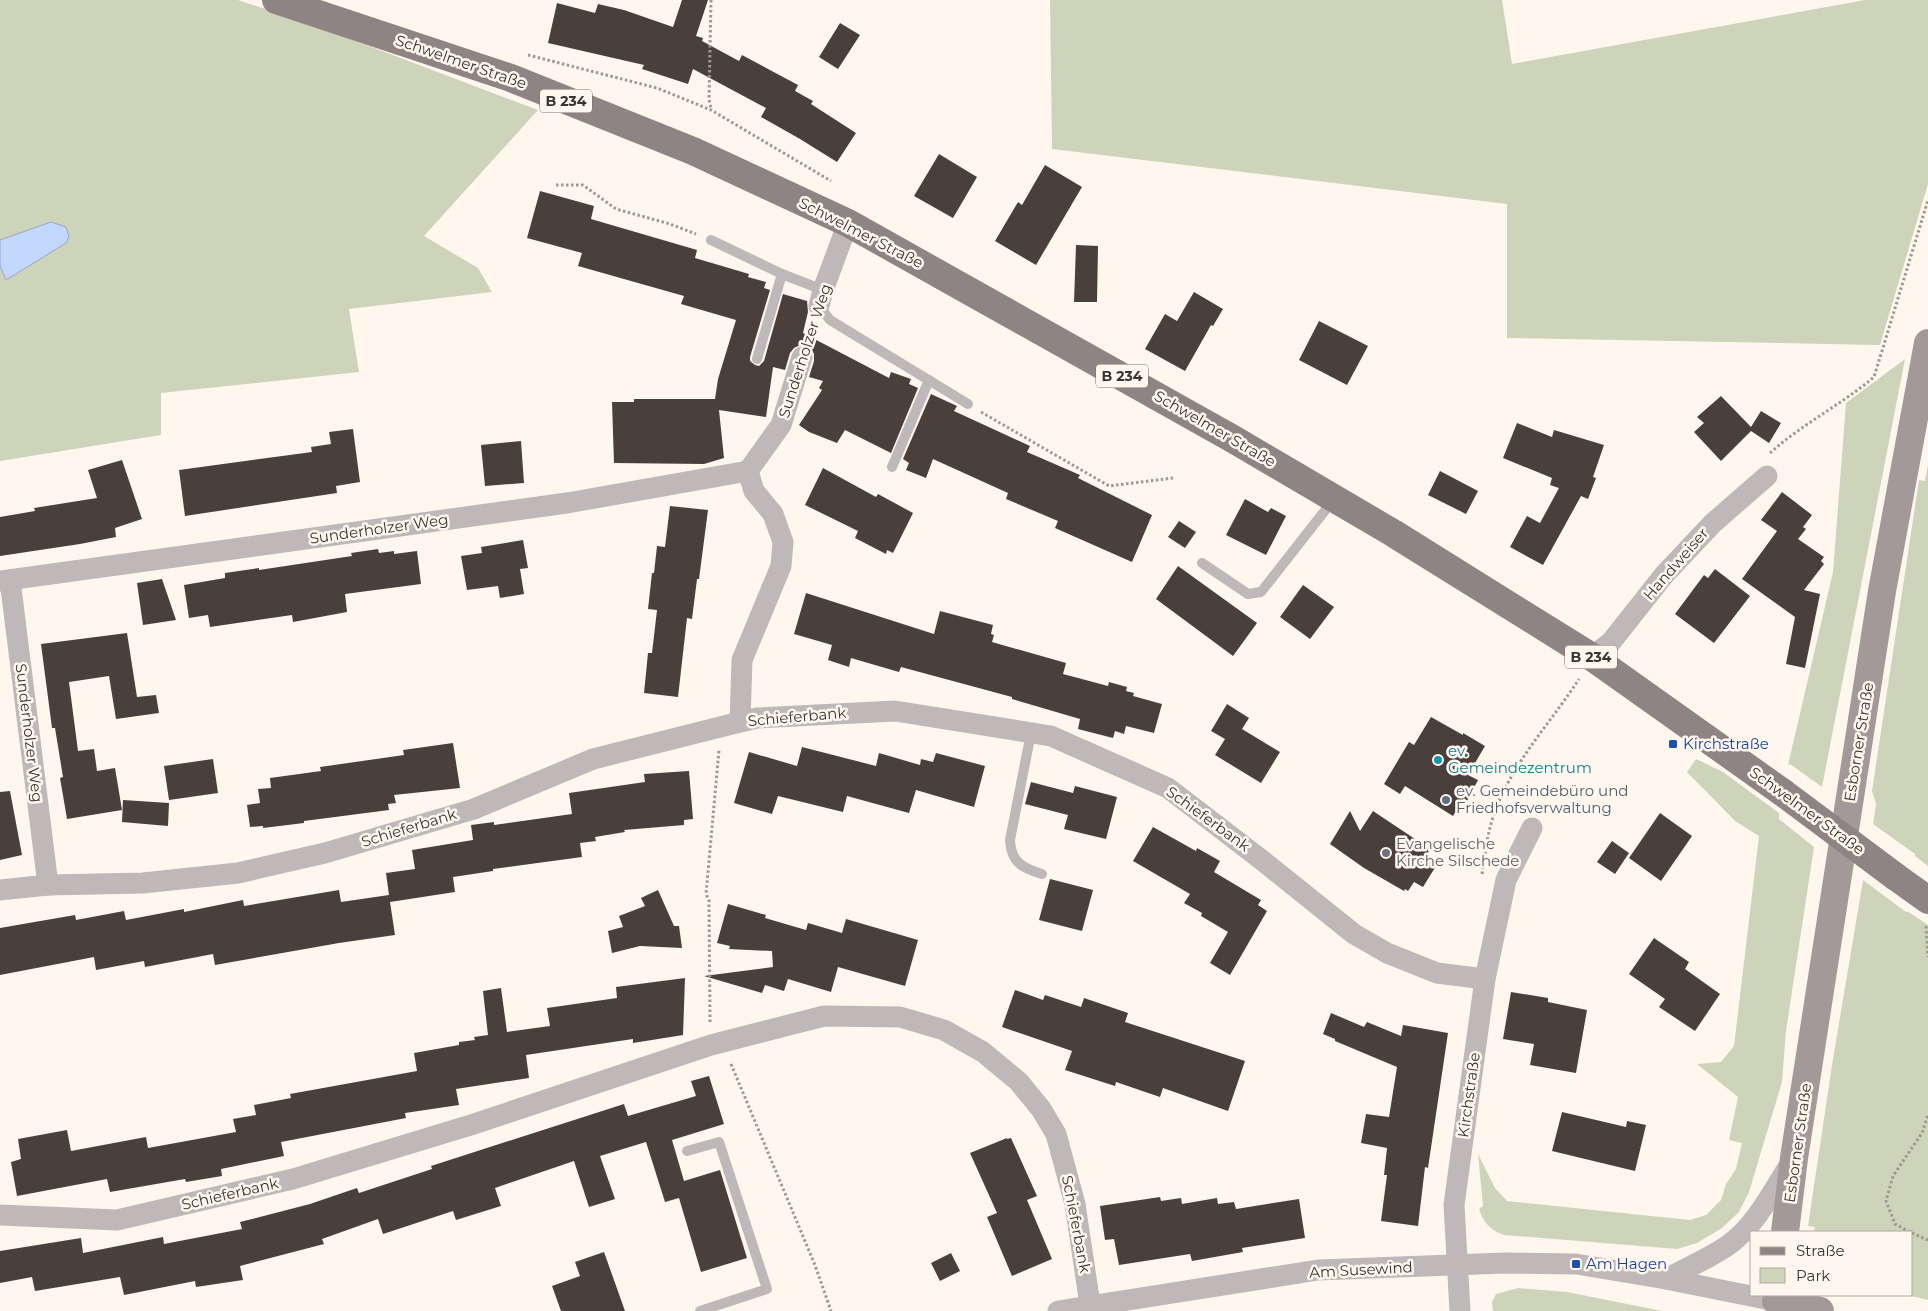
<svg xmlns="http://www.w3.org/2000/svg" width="1928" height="1311" font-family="Montserrat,sans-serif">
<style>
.green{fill:#ced4ba}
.water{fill:#c2d8fd;stroke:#99a7c0}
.building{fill:#4b3f3c}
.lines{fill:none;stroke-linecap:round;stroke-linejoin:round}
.path{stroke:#9f9892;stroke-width:3;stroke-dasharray:2.5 2.5;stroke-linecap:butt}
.service{stroke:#bfb8b8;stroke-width:10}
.minor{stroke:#bfb8b8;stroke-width:21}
.secondary{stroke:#a39999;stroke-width:28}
.primary{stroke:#8f8383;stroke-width:28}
.primary-bridge{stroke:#8f8383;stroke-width:28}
.transit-dot{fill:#1a4fb4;stroke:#fff7ee;stroke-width:2}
.culture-dot{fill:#0f9aa8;stroke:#fff7ee;stroke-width:2}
.service-dot{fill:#5c6f8a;stroke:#fff7ee;stroke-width:2}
.worship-dot{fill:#6b7280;stroke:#fff7ee;stroke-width:2}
.labels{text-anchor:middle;stroke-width:5;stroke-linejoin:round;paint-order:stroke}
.shield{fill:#fff7ee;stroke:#746e69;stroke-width:1}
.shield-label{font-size:14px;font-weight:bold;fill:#383430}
.street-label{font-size:15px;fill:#383430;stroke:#fff7ee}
.transit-label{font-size:15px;fill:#164399;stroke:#fff7ee;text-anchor:start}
.culture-label{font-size:15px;fill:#0d838f;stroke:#fff7ee;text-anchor:start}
.service-label{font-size:15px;fill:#4e5e75;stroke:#fff7ee;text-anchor:start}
.worship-label{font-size:15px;fill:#5b616d;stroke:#fff7ee;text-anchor:start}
</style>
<rect width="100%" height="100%" fill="#fff7ee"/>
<g class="green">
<path d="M 0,0 L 238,0 L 311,24 L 538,110 L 424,236 L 478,268 L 492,292 L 349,309 L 359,372 L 161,393 L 161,435 L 0,461 Z"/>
<path d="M 1050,0 L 1502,0 L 1512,64 L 1865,0 L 1928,0 L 1928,184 L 1880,345 L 1507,338 L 1507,204 L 1052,149 Z"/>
<path d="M 1905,359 L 1822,787 L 1790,764 L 1788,765 L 1833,572 L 1846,403 Z"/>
<path d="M 1928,465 L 1928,866 L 1915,856 L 1915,854 L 1873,824 L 1876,804 L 1872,791 L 1919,480 L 1925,481 Z"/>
<path d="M 1696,759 L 1723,772 L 1779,813 L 1779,819 L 1814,847 L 1786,1031 L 1782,1082 L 1749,1192 L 1739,1212 L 1722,1228 L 1697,1243 L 1677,1249 L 1504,1235 C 1490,1230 1483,1222 1479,1209 L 1483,1206 L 1478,1154 L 1495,1188 L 1507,1201 L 1690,1220 L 1706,1215 L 1721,1200 L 1726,1184 L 1736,1169 L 1742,1143 L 1729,1140 L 1738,1097 L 1697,1064 L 1721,1062 L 1734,1046 L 1759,836 L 1735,821 L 1687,772 Z"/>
<path d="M 1863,880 L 1906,912 L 1907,911 L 1928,925 L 1928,1300 L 1907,1295 L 1912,1295 L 1912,1232 L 1814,1232 L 1815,1227 L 1808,1226 L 1832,1065 Z"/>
<path d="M 1518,1288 L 1567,1292 L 1662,1311 L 1493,1311 L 1492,1302 L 1496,1294 Z"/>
</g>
<path class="water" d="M 51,222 L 66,227 L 69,237 L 66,243 L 6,280 L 0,266 L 0,240 Z"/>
<g class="building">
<path d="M 682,0 L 708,0 L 696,36 L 703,38 L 702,41 L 739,61 L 742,55 L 798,85 L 795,91 L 813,101 L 811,104 L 856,133 L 837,162 L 800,139 L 761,117 L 766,108 L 693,69 L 688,84 L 642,69 L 644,65 L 548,43 L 557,3 L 595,13 L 598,4 L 624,10 L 673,27 Z"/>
<path d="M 840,23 L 860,35 L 838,69 L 819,57 Z"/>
<path d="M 939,154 L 977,177 L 953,218 L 914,196 Z"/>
<path d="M 1045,165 L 1082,187 L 1036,265 L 995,241 L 1018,202 L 1022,205 Z"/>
<path d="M 540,191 L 594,206 L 591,219 L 697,250 L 695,258 L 749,274 L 748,277 L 766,282 L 764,288 L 770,290 L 750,357 L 750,361 L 755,365 L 759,366 L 764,361 L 783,294 L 807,301 L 808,312 L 803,333 L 889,378 L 891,372 L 911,379 L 909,384 L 918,388 L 891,453 L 845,430 L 837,443 L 809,432 L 799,425 L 822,390 L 819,388 L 823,381 L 809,377 L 814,361 L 814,354 L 811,348 L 806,345 L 800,345 L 794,348 L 790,353 L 785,370 L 773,367 L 766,417 L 719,410 L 724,458 L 704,464 L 614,463 L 612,402 L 634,402 L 634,399 L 715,399 L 718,379 L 736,320 L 681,304 L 684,296 L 578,266 L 582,253 L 527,238 Z"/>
<path d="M 1076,245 L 1098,246 L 1097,302 L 1074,302 Z"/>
<path d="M 1194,292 L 1223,309 L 1213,326 L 1211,325 L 1185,371 L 1145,349 L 1165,314 L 1177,321 Z"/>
<path d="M 1319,321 L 1368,346 L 1347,385 L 1299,360 Z"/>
<path d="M 931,394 L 957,406 L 954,411 L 1030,446 L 1027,452 L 1080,475 L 1078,478 L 1152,515 L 1132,562 L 1055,528 L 1058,521 L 1006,499 L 1008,493 L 933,459 L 926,478 L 906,470 L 909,463 L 903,459 Z"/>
<path d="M 1721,396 L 1751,427 L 1761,411 L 1781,423 L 1769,443 L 1751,431 L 1721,461 L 1694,432 L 1704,423 L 1697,417 Z"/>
<path d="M 1517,423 L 1552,437 L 1554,430 L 1604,445 L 1593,477 L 1596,478 L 1588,499 L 1581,496 L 1543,565 L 1510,547 L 1527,516 L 1540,523 L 1559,488 L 1550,485 L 1552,478 L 1503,458 Z"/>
<path d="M 353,429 L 360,482 L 336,486 L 337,493 L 185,516 L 179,470 L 312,452 L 311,447 L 331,444 L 329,432 Z"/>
<path d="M 521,441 L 524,483 L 485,486 L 481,445 Z"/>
<path d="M 122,460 L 142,519 L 115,528 L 116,537 L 80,544 L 0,556 L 0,517 L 35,511 L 34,508 L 97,498 L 88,470 Z"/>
<path d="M 823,468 L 876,497 L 878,494 L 913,513 L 893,553 L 887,550 L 886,554 L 855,538 L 858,531 L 805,505 Z"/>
<path d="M 1440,471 L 1478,491 L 1466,514 L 1428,495 Z"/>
<path d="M 1782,492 L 1812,515 L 1803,527 L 1806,529 L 1798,539 L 1824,557 L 1821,561 L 1824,564 L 1804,590 L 1820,594 L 1805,668 L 1786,664 L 1795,617 L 1742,579 L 1777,531 L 1761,520 Z"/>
<path d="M 1245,499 L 1268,512 L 1271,508 L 1286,516 L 1266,555 L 1226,535 Z"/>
<path d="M 670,506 L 708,510 L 699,579 L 697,579 L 692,619 L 687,618 L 678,697 L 644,693 L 648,653 L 652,653 L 657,610 L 648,609 L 652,573 L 654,573 L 657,546 L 665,547 Z"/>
<path d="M 1179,521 L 1196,532 L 1185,548 L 1168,537 Z"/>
<path d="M 523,540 L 528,568 L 520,569 L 524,594 L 500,598 L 498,586 L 467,590 L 461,556 L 482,553 L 481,547 Z"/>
<path d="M 378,549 L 379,553 L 394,551 L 394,554 L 417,551 L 421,584 L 345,594 L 347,612 L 293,622 L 292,615 L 210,627 L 208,615 L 189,618 L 184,585 L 225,578 L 225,573 L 259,568 L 259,570 L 352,556 L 351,553 Z"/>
<path d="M 1178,566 L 1257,623 L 1233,656 L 1156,599 Z"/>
<path d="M 1715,569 L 1750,596 L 1714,643 L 1675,614 L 1704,575 L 1708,578 Z"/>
<path d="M 162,579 L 176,620 L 143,625 L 137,583 Z"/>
<path d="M 1303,585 L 1334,607 L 1310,639 L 1280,617 Z"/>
<path d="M 806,593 L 934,634 L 940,611 L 993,625 L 991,634 L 994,635 L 992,642 L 1066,663 L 1063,674 L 1108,686 L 1109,682 L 1127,687 L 1126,691 L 1134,693 L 1133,696 L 1162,704 L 1154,733 L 1126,726 L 1124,734 L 1115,731 L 1113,738 L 1078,729 L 1080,719 L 1012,699 L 1012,697 L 901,667 L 899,672 L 851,658 L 849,667 L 828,660 L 832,645 L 794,634 Z"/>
<path d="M 127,633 L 137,697 L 156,695 L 159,713 L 116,719 L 109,676 L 69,682 L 78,751 L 94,749 L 97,771 L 115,768 L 122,810 L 67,819 L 60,778 L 63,777 L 55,728 L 52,728 L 41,644 Z"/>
<path d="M 1227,704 L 1249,718 L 1242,729 L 1280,752 L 1261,783 L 1215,755 L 1225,739 L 1211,731 Z"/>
<path d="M 1431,717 L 1463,735 L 1463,733 L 1485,746 L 1468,775 L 1478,780 L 1467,801 L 1464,798 L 1453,816 L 1405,786 L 1400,794 L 1384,784 L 1409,742 L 1414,745 Z"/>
<path d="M 453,743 L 460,788 L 394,795 L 396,803 L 388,804 L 389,810 L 304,821 L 304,823 L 263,828 L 263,826 L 250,827 L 247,805 L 260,803 L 258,789 L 271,788 L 270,778 L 321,771 L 320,767 L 404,755 L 403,750 Z"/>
<path d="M 802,747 L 876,766 L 879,753 L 920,765 L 921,759 L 933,762 L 936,753 L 985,766 L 974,807 L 916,790 L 909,813 L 847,796 L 843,812 L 778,796 L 772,814 L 734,803 L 749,752 L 797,766 Z"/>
<path d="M 213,759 L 218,793 L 169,800 L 164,766 Z"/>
<path d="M 689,771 L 693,819 L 684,820 L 684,825 L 624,830 L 625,832 L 595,837 L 596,841 L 580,843 L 582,857 L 493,869 L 493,871 L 453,877 L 455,892 L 390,902 L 395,935 L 339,943 L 215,965 L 213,954 L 145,967 L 144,961 L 96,970 L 94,957 L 0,975 L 0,928 L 75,915 L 76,920 L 124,911 L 126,920 L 184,909 L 184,912 L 243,900 L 244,906 L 339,890 L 341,902 L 389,895 L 386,873 L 415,869 L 412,850 L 473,840 L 471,825 L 494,822 L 494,825 L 572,814 L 569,793 L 645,782 L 644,774 Z"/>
<path d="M 1031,782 L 1073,793 L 1075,786 L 1117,797 L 1106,839 L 1064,829 L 1068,815 L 1025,804 Z"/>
<path d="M 10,791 L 22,855 L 0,860 L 0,792 Z"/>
<path d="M 123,800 L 169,803 L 168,826 L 122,822 Z"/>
<path d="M 1350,811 L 1360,831 L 1373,811 L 1430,849 L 1424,859 L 1436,866 L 1423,887 L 1414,882 L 1408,891 L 1405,889 L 1404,891 L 1364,868 L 1330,844 Z"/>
<path d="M 1660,813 L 1692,836 L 1661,881 L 1629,858 Z"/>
<path d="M 1153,827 L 1196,851 L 1197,848 L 1220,861 L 1214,872 L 1261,900 L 1258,905 L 1267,911 L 1230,975 L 1210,963 L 1228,932 L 1201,916 L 1202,913 L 1184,903 L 1190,894 L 1133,861 Z"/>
<path d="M 1612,841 L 1629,853 L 1615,874 L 1597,862 Z"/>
<path d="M 1050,879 L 1093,890 L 1082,931 L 1039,920 Z"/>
<path d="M 658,890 L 674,926 L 679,926 L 682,948 L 640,946 L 612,953 L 608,931 L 623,927 L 619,916 L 645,906 L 641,898 Z"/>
<path d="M 728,904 L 766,915 L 765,918 L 806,930 L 808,923 L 842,933 L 846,919 L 918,940 L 905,986 L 838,967 L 831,992 L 788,979 L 784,991 L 765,985 L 762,993 L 704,976 L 773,967 L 772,951 L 729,949 L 730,946 L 717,943 Z"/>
<path d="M 1654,938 L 1689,962 L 1685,969 L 1720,994 L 1695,1031 L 1659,1007 L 1665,999 L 1629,974 Z"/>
<path d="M 685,978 L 683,1035 L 633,1043 L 633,1039 L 526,1055 L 529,1078 L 456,1089 L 459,1105 L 405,1113 L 406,1118 L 281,1142 L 284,1156 L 221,1169 L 222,1176 L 186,1182 L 185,1179 L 110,1192 L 107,1179 L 17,1196 L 11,1162 L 21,1159 L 18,1139 L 67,1130 L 71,1151 L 146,1137 L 148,1148 L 236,1132 L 233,1119 L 256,1115 L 254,1105 L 291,1098 L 290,1094 L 417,1071 L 414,1053 L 459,1045 L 459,1042 L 475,1040 L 474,1037 L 488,1035 L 483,991 L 501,988 L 507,1032 L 550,1026 L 547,1008 L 617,998 L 616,987 Z"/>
<path d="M 1015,990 L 1043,1000 L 1045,995 L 1081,1007 L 1084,998 L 1128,1013 L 1125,1022 L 1245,1061 L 1228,1111 L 1163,1088 L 1160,1097 L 1116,1082 L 1115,1086 L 1065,1070 L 1072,1051 L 1002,1027 Z"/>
<path d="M 1511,992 L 1548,998 L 1548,1002 L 1587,1010 L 1576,1073 L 1530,1065 L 1534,1044 L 1503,1039 Z"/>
<path d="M 1331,1013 L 1364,1027 L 1367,1022 L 1401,1036 L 1403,1025 L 1448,1033 L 1428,1168 L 1425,1167 L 1418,1226 L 1381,1221 L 1387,1175 L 1384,1175 L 1387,1148 L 1361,1143 L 1366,1114 L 1389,1117 L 1397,1067 L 1335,1041 L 1335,1039 L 1323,1034 Z"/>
<path d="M 709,1076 L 724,1124 L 672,1140 L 684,1181 L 720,1170 L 747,1258 L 701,1272 L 679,1198 L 665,1202 L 646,1142 L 600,1156 L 615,1199 L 589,1207 L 574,1161 L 495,1188 L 501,1206 L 456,1220 L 453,1211 L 383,1234 L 378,1219 L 322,1239 L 324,1244 L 240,1266 L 243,1280 L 196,1287 L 195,1281 L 124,1295 L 120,1277 L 35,1291 L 32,1277 L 0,1283 L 0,1251 L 81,1238 L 83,1253 L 163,1237 L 164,1244 L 242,1229 L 240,1222 L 310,1204 L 357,1188 L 359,1193 L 432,1169 L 431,1166 L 624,1104 L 628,1116 L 696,1096 L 691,1081 Z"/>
<path d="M 1562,1112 L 1626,1127 L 1627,1121 L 1646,1125 L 1635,1171 L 1552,1151 Z"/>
<path d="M 1007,1138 L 1007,1139 L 1011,1138 L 1037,1196 L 1027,1200 L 1052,1259 L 1012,1276 L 987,1217 L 997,1213 L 970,1153 Z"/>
<path d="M 1160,1197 L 1161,1201 L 1181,1198 L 1182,1204 L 1217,1198 L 1218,1204 L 1234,1202 L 1236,1209 L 1299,1199 L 1305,1238 L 1242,1248 L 1243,1252 L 1192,1261 L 1190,1254 L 1119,1265 L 1114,1239 L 1105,1240 L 1100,1206 Z"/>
<path d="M 604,1252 L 625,1311 L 561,1311 L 552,1286 L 580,1276 L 575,1262 Z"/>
<path d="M 951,1253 L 960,1271 L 940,1281 L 931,1263 Z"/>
</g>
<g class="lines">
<g class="path">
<path d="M 711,0 L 709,99 L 711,109"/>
<path d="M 528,55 L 657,88 L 711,110 L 831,181"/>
<path d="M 556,185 L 583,185 L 616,209 L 670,224 L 696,234"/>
<path d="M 981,412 L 1109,486 L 1173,478"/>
<path d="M 1770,453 C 1802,424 1841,405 1874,377 L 1928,200"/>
<path d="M 1482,874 C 1485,855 1487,836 1493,817 C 1510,765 1550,724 1579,679"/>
<path d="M 1926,926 L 1928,957"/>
<path d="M 710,1022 L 709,900 L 706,894 L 719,750"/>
<path d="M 731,1064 L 815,1265 L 831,1311"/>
<path d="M 1910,1232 L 1895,1224 L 1886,1201 L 1893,1176 L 1922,1133 L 1928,1115"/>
<path d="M 1912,1233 L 1928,1240"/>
</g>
<g class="service">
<path d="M 711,240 L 782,274 L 823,290"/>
<path d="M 819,306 L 830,320 L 968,404"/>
<path d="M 757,359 L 782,274"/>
<path d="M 892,467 L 929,380"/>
<path d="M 1202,563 L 1248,594 L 1261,592 L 1334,499"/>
<path d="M 1031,733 L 1010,840 C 1011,862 1022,868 1042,874"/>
<path d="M 687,1151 L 719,1142 L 767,1289 L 700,1311"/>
</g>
<g class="minor">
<path d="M 819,306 L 823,290 L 848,223"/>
<path d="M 10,580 L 48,885"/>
<path d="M 0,581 L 567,503 L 748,471 L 781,425 L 802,357"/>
<path d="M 1592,657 L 1611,642 L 1664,575 L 1713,523 L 1767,476"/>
<path d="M 740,722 L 742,660 L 781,566 L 783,542 L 773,514 L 754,491 L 748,471"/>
<path d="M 0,890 L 48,885 L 143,883 L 238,873 L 325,853 L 474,809 L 593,759 L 740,722 L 757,718 L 895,711 L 1051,736 L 1168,788 L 1263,861 L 1354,934 L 1387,953 L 1437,973 L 1485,979"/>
<path d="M 0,1215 L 117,1220 L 293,1179 L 474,1124 L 711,1045 L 824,1016 L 900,1017 L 944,1030 L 983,1052 L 1019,1082 L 1041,1109 L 1056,1134 L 1075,1204 L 1091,1311"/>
<path d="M 1666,1279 C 1686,1268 1708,1259 1727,1246 C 1756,1226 1773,1190 1792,1161"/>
<path d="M 1058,1311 L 1318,1270 L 1505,1263 L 1576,1264 L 1666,1279 L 1776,1301"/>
<path d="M 1460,1311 L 1454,1205 L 1485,979 L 1506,880 L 1532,828"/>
</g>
<g class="secondary">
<path d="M 1785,1232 L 1794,1158 L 1882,591 L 1928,343"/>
<path d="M 1776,1301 L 1820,1311"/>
</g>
<g class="primary">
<path d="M 276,0 L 511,78 L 693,151 L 848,223 L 1233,439 L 1393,533 L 1592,657 L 1782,792"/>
<path d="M 1896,877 L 1928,900"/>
</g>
<path class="primary-bridge" d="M 1782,792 L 1896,877"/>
</g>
<g class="transit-dot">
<rect x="1668" y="739" width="10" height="10" rx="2.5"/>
<rect x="1571" y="1259" width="10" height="10" rx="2.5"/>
</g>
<circle class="culture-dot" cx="1438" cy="760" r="5"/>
<circle class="service-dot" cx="1446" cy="800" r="5"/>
<circle class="worship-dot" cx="1386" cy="853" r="5"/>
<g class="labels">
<g class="shield">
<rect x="540" y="89.5" width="52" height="23" rx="4"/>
<rect x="1096" y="364.5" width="52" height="23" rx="4"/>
<rect x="1565" y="645.5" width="52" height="23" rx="4"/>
</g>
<g class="shield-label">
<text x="566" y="106">B 234</text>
<text x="1122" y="381">B 234</text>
<text x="1591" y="662">B 234</text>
</g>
<g class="street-label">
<text transform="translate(461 62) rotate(19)" y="5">Schwelmer Straße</text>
<text transform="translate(861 233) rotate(27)" y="5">Schwelmer Straße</text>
<text transform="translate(805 351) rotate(-72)" y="5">Sunderholzer Weg</text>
<text transform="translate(1215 429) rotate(30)" y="5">Schwelmer Straße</text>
<text transform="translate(379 529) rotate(-8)" y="5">Sunderholzer Weg</text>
<text transform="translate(1676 564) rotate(-49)" y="5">Handweiser</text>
<text transform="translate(797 717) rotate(-5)" y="5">Schieferbank</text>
<text transform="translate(29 733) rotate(83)" y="5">Sunderholzer Weg</text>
<text transform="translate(1859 742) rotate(-81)" y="5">Esborner Straße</text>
<text transform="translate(1807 811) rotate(36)" y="5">Schwelmer Straße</text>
<text transform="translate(1208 819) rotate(36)" y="5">Schieferbank</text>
<text transform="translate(409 828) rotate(-17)" y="5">Schieferbank</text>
<text transform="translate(1469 1095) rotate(-82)" y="5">Kirchstraße</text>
<text transform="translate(1798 1143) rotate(-82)" y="5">Esborner Straße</text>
<text transform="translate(230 1194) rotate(-13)" y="5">Schieferbank</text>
<text transform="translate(1076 1224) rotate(79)" y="5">Schieferbank</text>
<text transform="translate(1361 1270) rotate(-3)" y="5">Am Susewind</text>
</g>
<g class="transit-label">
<text x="1683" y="749">Kirchstraße</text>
<text x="1586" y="1269">Am Hagen</text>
</g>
<g class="culture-label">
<text x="1448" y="756">ev.<tspan x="1448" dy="17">Gemeindezentrum</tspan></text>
</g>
<g class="service-label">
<text x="1456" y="796">ev. Gemeindebüro und<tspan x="1456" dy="17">Friedhofsverwaltung</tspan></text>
</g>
<g class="worship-label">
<text x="1396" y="849">Evangelische<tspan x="1396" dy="17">Kirche Silschede</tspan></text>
</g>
</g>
<rect x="1750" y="1231" width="162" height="65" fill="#fff7ee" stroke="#afa9a2"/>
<rect x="1760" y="1247" width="25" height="8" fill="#8f8383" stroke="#afa9a2"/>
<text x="1796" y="1256" font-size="15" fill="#383430">Straße</text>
<rect x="1760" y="1268" width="25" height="15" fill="#ced4ba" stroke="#afa9a2"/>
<text x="1796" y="1281" font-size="15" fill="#383430">Park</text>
</svg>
